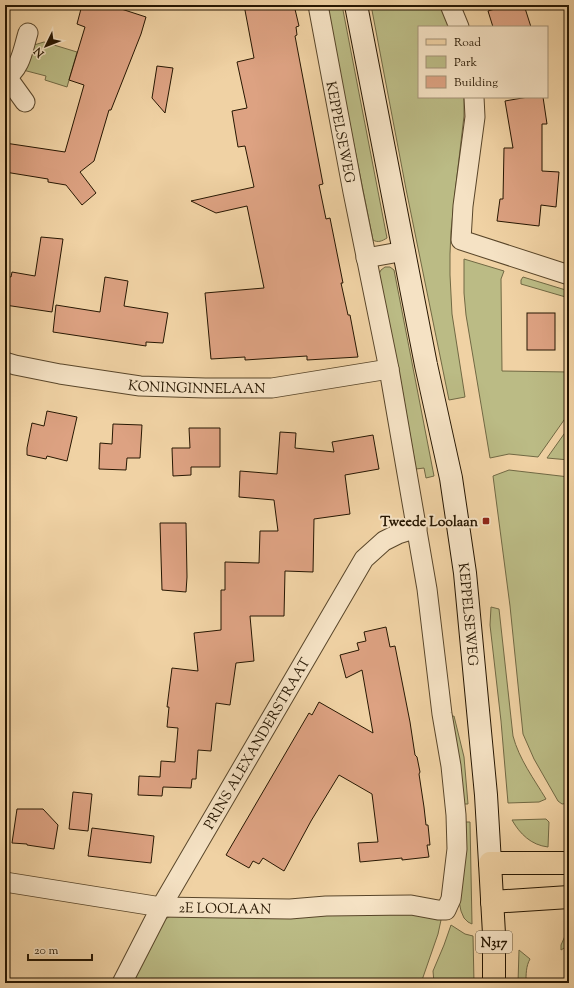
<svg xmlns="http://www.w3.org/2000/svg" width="574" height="988" font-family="'Sorts Mill Goudy',serif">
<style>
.green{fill:#bbbb85;stroke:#716944}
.building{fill:#dda282;stroke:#271702}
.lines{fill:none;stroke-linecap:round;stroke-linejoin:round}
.minor-casing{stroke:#59462a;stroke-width:21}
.secondary-casing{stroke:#271702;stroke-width:24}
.primary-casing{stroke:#271702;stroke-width:24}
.minor{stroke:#f5e2c4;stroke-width:19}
.secondary{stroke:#f5e2c4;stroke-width:22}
.primary{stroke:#f0d2a4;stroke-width:22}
.poi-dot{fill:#8f2418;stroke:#f5e2c4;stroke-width:1.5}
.labels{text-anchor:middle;stroke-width:4;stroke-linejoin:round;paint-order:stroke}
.shield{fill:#f5e2c4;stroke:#65543c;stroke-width:1}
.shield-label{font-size:13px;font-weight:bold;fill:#271702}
.street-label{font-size:14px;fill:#271702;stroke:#f5e2c4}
.poi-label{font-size:14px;font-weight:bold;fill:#271702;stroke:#f5e2c4;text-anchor:end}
</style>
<rect width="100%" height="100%" fill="#f0d2a4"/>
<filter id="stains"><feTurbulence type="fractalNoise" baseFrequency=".005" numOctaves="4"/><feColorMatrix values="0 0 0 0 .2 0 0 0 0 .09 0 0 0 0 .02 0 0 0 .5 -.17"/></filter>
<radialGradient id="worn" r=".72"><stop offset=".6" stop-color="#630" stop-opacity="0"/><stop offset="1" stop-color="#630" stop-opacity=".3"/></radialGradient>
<g class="green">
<path d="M 326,5 L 342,5 L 387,238 C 382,241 378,243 373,240 Z"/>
<path d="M 371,5 L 441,5 L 450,27 L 419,27 L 419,97 L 464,97 L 464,116 L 455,193 L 451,231 L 450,254 L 450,275 L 452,314 L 465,397 L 449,400 L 406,189 Z"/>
<path d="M 44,42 L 77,52 L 67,87 L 45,80 L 46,76 L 23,70 L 34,45 Z"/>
<path d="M 464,259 L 504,271 L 501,279 L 502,371 L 569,372 L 569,413 L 538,457 L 509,454 L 490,458 L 466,315 L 464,293 Z"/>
<path d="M 385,267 L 390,267 L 394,270 L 434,476 L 426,478 L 424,468 L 416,469 L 401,383 L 379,274 L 381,270 Z"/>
<path d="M 523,277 L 569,291 L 569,298 L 521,284 L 521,280 Z"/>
<path d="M 569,427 L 569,460 L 547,458 Z"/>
<path d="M 509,470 L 569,477 L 569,803 L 562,804 L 558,801 L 534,759 L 523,734 L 510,606 L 493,476 Z"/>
<path d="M 491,607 L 499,609 L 513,736 C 519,759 534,779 546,799 L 539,802 L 508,803 L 501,721 L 490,625 Z"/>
<path d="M 454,716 L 464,757 L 468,804 L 464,804 L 449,717 Z"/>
<path d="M 546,819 L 549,822 L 548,847 C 531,845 520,834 512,820 Z"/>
<path d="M 465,822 L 470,822 L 472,924 L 468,922 L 464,918 L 461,911 L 458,896 Z"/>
<path d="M 420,912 L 441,920 L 438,934 L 421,983 L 364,983 L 364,980 L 352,981 L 352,983 L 133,983 L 162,923 L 167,918 L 175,914 Z"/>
<path d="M 451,925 L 465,934 L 473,936 L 474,983 L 434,983 L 433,971 L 444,945 Z"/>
<path d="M 569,927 L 569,945 L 561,950 L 561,945 Z"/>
<path d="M 519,950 L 530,959 C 526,966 526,974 526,983 L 518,983 Z"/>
</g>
<g class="building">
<path d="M 82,5 L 109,5 L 146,17 L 141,34 L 111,110 L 109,110 L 94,161 L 80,172 L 96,193 L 82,205 L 66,185 L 48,182 L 48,179 L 5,172 L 5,143 L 65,152 L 84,85 L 69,80 L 85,27 L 77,24 Z"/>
<path d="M 244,5 L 294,5 L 299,26 L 296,27 L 297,35 L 295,36 L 323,184 L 319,185 L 326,219 L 330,218 L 343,283 L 341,283 L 348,315 L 350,315 L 358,357 L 307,360 L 307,356 L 245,360 L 245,357 L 211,359 L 205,293 L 264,288 L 247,206 L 216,213 L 191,201 L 254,187 L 245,146 L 238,147 L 232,111 L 247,108 L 237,62 L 254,58 Z"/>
<path d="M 508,5 L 524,5 L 531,27 L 493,27 L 488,11 Z"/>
<path d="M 157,66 L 173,68 L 165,113 L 152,98 Z"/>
<path d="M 528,97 L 543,97 L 547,124 L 542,124 L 542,171 L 559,172 L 556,207 L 541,205 L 539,226 L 497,221 L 500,199 L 503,199 L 504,148 L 513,148 L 505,101 Z"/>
<path d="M 41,237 L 63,239 L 52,312 L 5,305 L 5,276 L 11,277 L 12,272 L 35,276 Z"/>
<path d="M 105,277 L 128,281 L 124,306 L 168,313 L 163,343 L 146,342 L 146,346 L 53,332 L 56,305 L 100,312 Z"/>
<rect x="527" y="313" width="28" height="37"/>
<path d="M 47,411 L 77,417 L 67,461 L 47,456 L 46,459 L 27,455 L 27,448 L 32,423 L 44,426 Z"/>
<path d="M 113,424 L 142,425 L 140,458 L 127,458 L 126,470 L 99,469 L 100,443 L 112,444 Z"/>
<path d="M 189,428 L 220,428 L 220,467 L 191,467 L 191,475 L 173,476 L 172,448 L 190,448 Z"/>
<path d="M 280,432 L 296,433 L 295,448 L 334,452 L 332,442 L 373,435 L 379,469 L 345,475 L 350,514 L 314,519 L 313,572 L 285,571 L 284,616 L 250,616 L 254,661 L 236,663 L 230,705 L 216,703 L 211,751 L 198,750 L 196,779 L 192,779 L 191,788 L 163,787 L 162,796 L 138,795 L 139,776 L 160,777 L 161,761 L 175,762 L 178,728 L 167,727 L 169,707 L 167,707 L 172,668 L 198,671 L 194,633 L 221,630 L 221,590 L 225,590 L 225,562 L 259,563 L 260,531 L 278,531 L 274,500 L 239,497 L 240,471 L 277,474 Z"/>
<path d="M 160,523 L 186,523 L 187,577 L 186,592 L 162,590 Z"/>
<path d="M 386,627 L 390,647 L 395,646 L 410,722 L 415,755 L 417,757 L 420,772 L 419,774 L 424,807 L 426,825 L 428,825 L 430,845 L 427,845 L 429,857 L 402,860 L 402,858 L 360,862 L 358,843 L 378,842 L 372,794 L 339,775 L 311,821 L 284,871 L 263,858 L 259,864 L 253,861 L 249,868 L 226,855 L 309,713 L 312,715 L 319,702 L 373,733 L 362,670 L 346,678 L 340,655 L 359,650 L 357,643 L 366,641 L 364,632 Z"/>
<path d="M 73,792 L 92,794 L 88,831 L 69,829 Z"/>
<path d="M 17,809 L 43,809 L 58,825 L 54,849 L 27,845 L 27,844 L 12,843 Z"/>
<path d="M 92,828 L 154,836 L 151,863 L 88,856 Z"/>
</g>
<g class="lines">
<g class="minor-casing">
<g id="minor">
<path d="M 450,5 L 459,27"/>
<path d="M 7,77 L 25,102"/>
<path d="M 5,78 C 21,69 23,49 28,33"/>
<path d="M 474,97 L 475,117 L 463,206 L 461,240 L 569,275"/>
<path d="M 366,258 L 405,251"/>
<path id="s1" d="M 5,362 L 15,365 L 60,374 L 140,386 L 205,388 L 272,388 L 389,369"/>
<path id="s2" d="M 5,882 L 161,907 L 290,909 L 326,906 L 411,905 L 438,910 L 446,910 L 451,899 L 457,849 L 456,815 L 451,766 L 442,714 L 427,589 L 389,369 L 353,192 L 318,5"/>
<path id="s3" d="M 122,983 L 161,907 L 364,559 L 384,541 L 398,534 L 417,528"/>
</g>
</g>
<g class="secondary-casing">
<g id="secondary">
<path id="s4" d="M 356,5 L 426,365 L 451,478 L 465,573 L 486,795 L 490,863"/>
</g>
</g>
<g class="primary-casing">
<g id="primary">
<path d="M 492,902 L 569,897"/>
<path d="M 494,983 L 494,934 L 490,863 L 569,863"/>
</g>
</g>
<use href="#minor" class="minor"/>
<use href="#secondary" class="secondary"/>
<use href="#primary" class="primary"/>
</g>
<rect class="poi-dot" x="482" y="517" width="8" height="8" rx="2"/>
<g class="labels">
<rect class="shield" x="476" y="931" width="36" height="22" rx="3"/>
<g class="shield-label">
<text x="494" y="947">N317</text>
</g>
<g class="street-label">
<text transform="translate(341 132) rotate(79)" y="5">KEPPELSEWEG</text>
<text dy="5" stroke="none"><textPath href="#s1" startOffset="194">KONINGINNELAAN</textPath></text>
<text dy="5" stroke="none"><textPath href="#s4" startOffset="620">KEPPELSEWEG</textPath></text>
<text dy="5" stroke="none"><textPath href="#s3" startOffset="275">PRINS ALEXANDERSTRAAT</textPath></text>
<text dy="5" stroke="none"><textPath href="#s2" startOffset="222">2E LOOLAAN</textPath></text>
</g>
<g class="poi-label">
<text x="478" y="526">Tweede Loolaan</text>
</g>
</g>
<rect width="574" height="988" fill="none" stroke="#f0d2a4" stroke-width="20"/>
<rect x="6" y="6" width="562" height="976" fill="none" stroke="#271702" stroke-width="2"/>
<rect x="10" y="10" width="554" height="968" fill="none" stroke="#271702"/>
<rect x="418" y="26" width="130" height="72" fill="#f5e2c4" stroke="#a39176"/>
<rect x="426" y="39" width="20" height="6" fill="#f0d2a4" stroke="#a39176"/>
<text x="454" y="46" font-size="12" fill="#271702">Road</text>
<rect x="426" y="56" width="20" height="12" fill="#bbbb85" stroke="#a39176"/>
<text x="454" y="66" font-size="12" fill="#271702">Park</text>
<rect x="426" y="76" width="20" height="12" fill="#dda282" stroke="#a39176"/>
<text x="454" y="86" font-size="12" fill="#271702">Building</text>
<g transform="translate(46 46) rotate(227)" stroke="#f5e2c4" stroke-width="3" paint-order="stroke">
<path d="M0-3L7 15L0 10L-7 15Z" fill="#271702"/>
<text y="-6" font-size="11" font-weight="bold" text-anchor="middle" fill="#271702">N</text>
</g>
<path d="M28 954v6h64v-6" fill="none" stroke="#271702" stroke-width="2"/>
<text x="34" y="954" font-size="12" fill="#271702" stroke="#f5e2c4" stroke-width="3" paint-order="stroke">20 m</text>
<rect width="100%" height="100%" filter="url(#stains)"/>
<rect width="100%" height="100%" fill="url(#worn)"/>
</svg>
